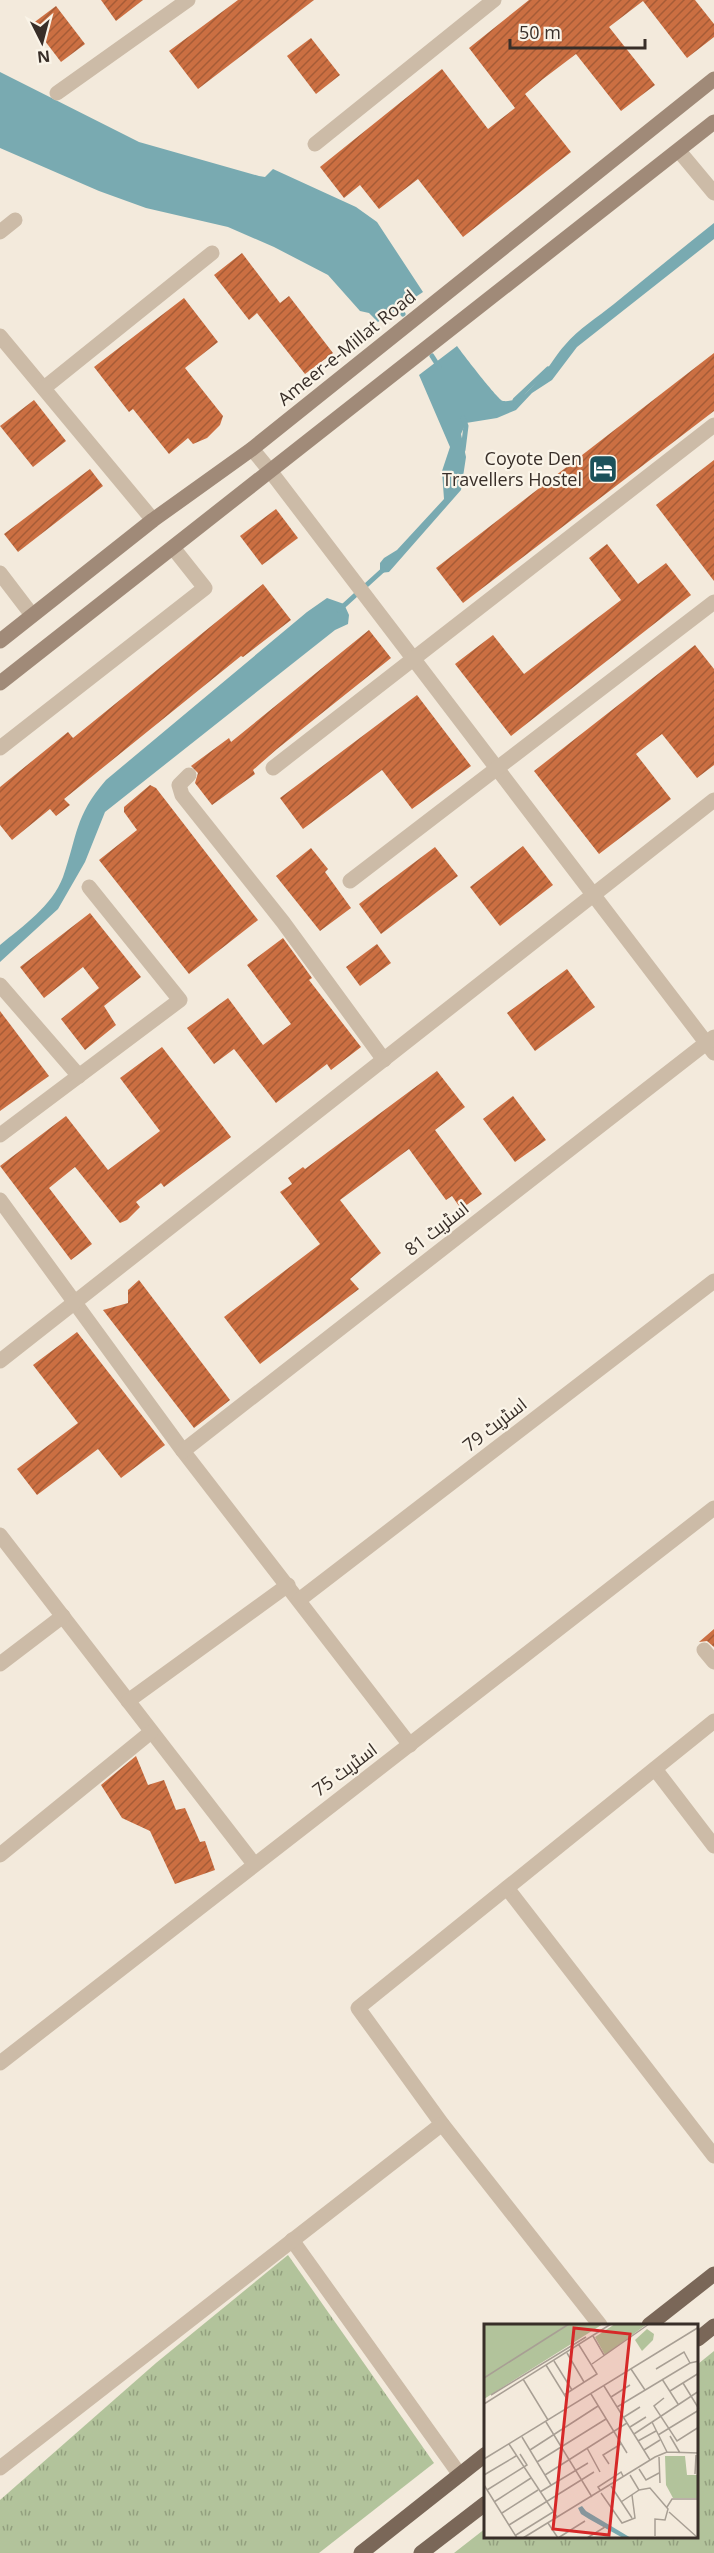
<svg xmlns="http://www.w3.org/2000/svg" width="714" height="2553" font-family="'Open Sans',Cairo,sans-serif">
<style>
.grass{fill:url(#grass-tufts)}
.water{fill:#79aab1}
.lines{fill:none;stroke-linecap:round;stroke-linejoin:round}
.stream{stroke:#79aab1;stroke-width:5}
.building{fill:url(#building-hatch)}
.minor{stroke:#ccbba7;stroke-width:15}
.tertiary{stroke:#ccbba7;stroke-width:15}
.secondary{stroke:#a08a78;stroke-width:15}
.primary{stroke:#7a6758;stroke-width:15}
.labels{text-anchor:middle;stroke-width:4.5;stroke-linejoin:round;paint-order:stroke}
.street-label{font-size:18px;fill:#382e28;stroke:#faf4e8}
.poi-label{font-size:18px;fill:#382e28;stroke:#faf4e8;text-anchor:end}
.inset-road{fill:none;stroke:#a89f94;stroke-width:1.5}
.view{fill:#d62828;fill-opacity:0.15;stroke:#d62828;stroke-width:3}
.inset-edge{fill:none;stroke:#382e28;stroke-width:3}
</style>
<defs>
<pattern id="grass-tufts" width="24" height="20" patternUnits="userSpaceOnUse" patternTransform="scale(1.5)"><rect width="24" height="20" fill="#b2c39b"/><path d="M3 7l-1-3M5 7V3M7 7l1-3M15 17l-1-3M17 17v-4M19 17l1-3" fill="none" stroke="#929f7e"/></pattern>
<pattern id="building-hatch" width="6" height="6" patternUnits="userSpaceOnUse" patternTransform="scale(1.5)"><rect width="6" height="6" fill="#cb6f42"/><path d="M-1 1l2-2M0 6l6-6M5 7l2-2" fill="none" stroke="#a65c37"/></pattern>
</defs>
<rect width="100%" height="100%" fill="#f3eadc"/>
<g class="grass">
<path d="M 288,2255 L 434,2463 L 319,2553 L 0,2553 L 0,2500 L 156,2363 Z"/>
<path d="M 714,2351 L 714,2553 L 454,2553 L 486,2528 L 486,2536 L 698,2536 L 698,2364 Z"/>
</g>
<g class="water">
<path d="M 0,72 L 139,142 L 259,176 L 265,177 L 273,169 L 356,207 L 377,222 L 423,292 L 378,322 L 369,313 L 360,311 L 328,275 L 274,247 L 228,227 L 146,208 L 99,191 L 0,148 Z"/>
<path d="M 714,223 L 714,239 L 577,347 L 552,380 L 532,393 L 516,410 L 497,418 L 466,423 L 461,434 L 466,457 L 461,490 L 389,572 L 380,573 L 380,563 L 384,558 L 397,550 L 444,499 L 442,471 L 450,447 L 419,375 L 457,346 C 462,353 499,401 503,401 C 530,404 550,361 565,345 C 578,329 598,317 614,304 C 647,277 680,250 714,223 Z"/>
<path d="M 327,598 L 344,604 L 349,615 L 348,624 L 335,630 L 105,812 L 85,862 L 58,909 L 0,962 L 0,945 C 23,926 52,906 63,877 C 78,835 74,817 106,780 L 307,612 Z"/>
</g>
<g class="lines">
<g class="stream">
<path d="M 395,303 L 403,314"/>
<path d="M 432,356 L 439,367"/>
<path d="M 515,400 L 548,369"/>
<path d="M 463,418 L 466,426 L 463,450"/>
<path d="M 339,610 L 383,570"/>
</g>
</g>
<g class="building">
<path d="M 101,0 L 143,0 L 116,21 Z"/>
<path d="M 238,0 L 314,0 L 198,89 L 169,51 Z"/>
<path d="M 529,0 L 695,0 L 714,24 L 714,37 L 687,58 L 643,1 L 609,27 L 655,85 L 621,111 L 576,54 L 543,79 L 525,94 L 571,152 L 463,237 L 418,179 L 379,209 L 360,185 L 344,198 L 320,167 L 442,69 L 488,129 L 515,108 L 469,48 Z"/>
<path d="M 56,6 L 85,44 L 61,62 L 32,24 Z"/>
<path d="M 311,38 L 340,75 L 316,94 L 287,56 Z"/>
<path d="M 242,253 L 280,303 L 289,296 L 333,353 L 305,374 L 257,313 L 249,320 L 214,275 Z"/>
<path d="M 184,298 L 218,342 L 185,368 L 223,416 L 220,425 L 207,438 L 193,444 L 188,438 L 169,454 L 133,409 L 129,412 L 94,367 Z"/>
<path d="M 714,353 L 714,411 L 463,603 L 436,568 Z"/>
<path d="M 34,400 L 66,441 L 33,467 L 0,426 Z"/>
<path d="M 714,460 L 714,581 L 656,505 Z"/>
<path d="M 90,469 L 103,486 L 18,552 L 4,534 Z"/>
<path d="M 276,509 L 298,538 L 262,565 L 240,536 Z"/>
<path d="M 607,544 L 638,584 L 666,563 L 691,595 L 511,736 L 455,664 L 493,635 L 524,674 L 621,600 L 589,558 Z"/>
<path d="M 263,584 L 291,620 L 243,657 L 241,656 L 64,799 L 70,805 L 56,816 L 50,809 L 12,840 L 0,825 L 0,787 L 68,732 L 73,738 Z"/>
<path d="M 369,630 L 391,658 L 277,749 L 253,770 L 255,774 L 212,805 L 195,783 L 198,773 L 191,766 L 229,738 L 231,742 Z"/>
<path d="M 695,645 L 714,669 L 714,765 L 697,778 L 662,734 L 636,754 L 671,799 L 599,854 L 534,771 Z"/>
<path d="M 417,695 L 471,766 L 412,809 L 382,770 L 303,829 L 280,798 Z"/>
<path d="M 150,785 L 156,788 L 258,920 L 189,974 L 99,860 L 137,830 L 124,812 L 124,807 Z"/>
<path d="M 523,846 L 553,885 L 500,926 L 470,887 Z"/>
<path d="M 435,847 L 458,876 L 381,934 L 359,904 Z"/>
<path d="M 311,848 L 328,869 L 325,872 L 351,908 L 320,931 L 276,876 Z"/>
<path d="M 90,913 L 141,977 L 104,1006 L 116,1025 L 85,1050 L 61,1019 L 99,988 L 83,967 L 44,998 L 20,967 Z"/>
<path d="M 283,938 L 312,978 L 309,980 L 361,1047 L 331,1070 L 327,1064 L 276,1103 L 234,1049 L 214,1064 L 187,1028 L 228,998 L 263,1045 L 291,1024 L 247,965 Z"/>
<path d="M 377,944 L 391,963 L 360,986 L 346,967 Z"/>
<path d="M 567,969 L 595,1007 L 535,1051 L 507,1013 Z"/>
<path d="M 0,1011 L 49,1076 L 0,1111 Z"/>
<path d="M 162,1047 L 231,1137 L 164,1187 L 161,1183 L 136,1202 L 140,1207 L 127,1220 L 120,1223 L 75,1167 L 49,1188 L 92,1244 L 71,1260 L 0,1166 L 66,1116 L 108,1170 L 160,1131 L 120,1078 Z"/>
<path d="M 437,1071 L 465,1107 L 435,1130 L 482,1194 L 461,1209 L 452,1196 L 446,1200 L 409,1149 L 340,1200 L 381,1253 L 350,1279 L 359,1289 L 260,1364 L 224,1317 L 320,1244 L 280,1192 L 292,1184 L 288,1178 L 303,1167 L 305,1169 Z"/>
<path d="M 513,1096 L 546,1140 L 515,1162 L 483,1119 Z"/>
<path d="M 139,1280 L 230,1400 L 194,1428 L 103,1310 L 128,1303 L 128,1290 Z"/>
<path d="M 77,1332 L 165,1445 L 121,1478 L 98,1449 L 37,1495 L 17,1469 L 78,1423 L 33,1365 Z"/>
<path d="M 714,1629 L 714,1647 L 707,1641 L 699,1642 Z"/>
<path d="M 136,1756 L 148,1785 L 164,1780 L 176,1810 L 185,1808 L 200,1842 L 205,1841 L 215,1870 L 175,1884 L 150,1831 L 122,1818 L 101,1785 Z"/>
</g>
<g class="lines">
<g class="minor">
<path d="M 57,93 L 188,0"/>
<path d="M 315,144 L 494,0"/>
<path d="M 679,151 L 714,193"/>
<path d="M 0,232 L 15,220"/>
<path d="M 0,336 L 153,520"/>
<path d="M 44,388 L 212,253"/>
<path d="M 271,472 L 714,1053"/>
<path d="M 0,573 L 32,615"/>
<path d="M 0,748 L 205,588 L 174,549"/>
<path d="M 273,768 L 714,425"/>
<path d="M 189,775 L 179,785 L 182,795 L 283,922 L 384,1060"/>
<path d="M 350,881 L 714,602"/>
<path d="M 0,985 L 79,1076"/>
<path d="M 0,1135 L 180,1000 L 89,887"/>
<path d="M 0,1200 L 183,1451 L 410,1745"/>
<path d="M 0,1361 L 714,800"/>
<path d="M 183,1451 L 714,1037"/>
<path d="M 0,1535 L 254,1864"/>
<path d="M 299,1600 L 714,1281"/>
<path d="M 704,1650 L 714,1662"/>
<path d="M 0,1664 L 63,1616"/>
<path d="M 128,1701 L 288,1585"/>
<path d="M 655,1769 L 714,1846"/>
<path d="M 0,1855 L 151,1732"/>
<path d="M 507,1888 L 714,2156"/>
<path d="M 0,2063 L 714,1508"/>
<path d="M 292,2240 L 460,2475"/>
<path d="M 600,2325 L 442,2124 L 358,2008 L 714,1721"/>
</g>
<g class="tertiary">
<path d="M 252,449 L 271,472"/>
<path d="M 0,2468 L 442,2124"/>
</g>
<g class="secondary">
<path d="M 0,641 L 153,520 L 252,449 L 714,79"/>
<path d="M 0,683 L 714,122"/>
</g>
<g class="primary">
<path d="M 649,2325 L 714,2274"/>
<path d="M 698,2339 L 714,2326"/>
<path d="M 361,2553 L 486,2454"/>
<path d="M 421,2553 L 486,2503"/>
</g>
</g>
<defs>
<g id="hotel-square" transform="scale(1.5)"><rect x="-9" y="-9" width="18" height="18" rx="4" fill="#1b515b" stroke="#faf4e8"/><path d="M-6-4.5h1.5V1H6V5H4.5V3h-9V5H-6ZM-4 0a1.8 1.8 0 1 1 3.6 0ZM.5 0V-2.5h3Q6-2.5 6 0Z" fill="#fff"/></g>
</defs>
<g fill-rule="evenodd">
<use href="#hotel-square" x="603" y="469"/>
</g>
<g class="labels">
<g class="street-label">
<text transform="translate(347 348) rotate(-39)" y="6">Ameer-e-Millat Road</text>
<text transform="translate(437 1229) rotate(-38)" y="6">اسٹریٹ 81</text>
<text transform="translate(495 1425) rotate(-38)" y="6">اسٹریٹ 79</text>
<text transform="translate(345 1770) rotate(-37)" y="6">اسٹریٹ 75</text>
</g>
<g class="poi-label">
<text x="582" y="465">Coyote Den<tspan x="582" dy="21">Travellers Hostel</tspan></text>
</g>
</g>
<g transform="translate(484 2324)">
<rect width="214" height="214" fill="#f3eadc"/>
<path d="M 0,0 L 119,0 L 0,75 ZM 131,0 L 163,0 L 121,31 L 111,13 ZM 181,132 L 201,132 L 203,151 L 214,151 L 214,174 L 189,174 L 182,161 Z" fill="#b2c39b"/>
<path d="M 163,5 L 170,10 L 169,16 L 158,27 L 151,16 Z" fill="#b2c39b"/>
<path d="M 98,182 L 102,187 L 147,214 L 139,214 L 105,195 L 97,190 L 94,184 Z" fill="#79aab1"/>
<path class="inset-road" d="M 109,12 L 120,31M 83,29 L 100,58M 70,37 L 88,66M 108,40 L 165,0M 62,41 L 83,75M 147,45 L 161,66M 172,45 L 200,28 L 206,39M 0,54 L 85,0M 39,55 L 64,96M 178,55 L 194,80M 199,59 L 215,85M 120,62 L 166,136M 186,67 L 215,49M 107,70 L 143,129M 7,71 L 102,13M 80,71 L 113,50 L 95,21M 127,73 L 146,61M 180,74 L 170,82 L 193,117 L 215,103M 0,80 L 127,0M 133,83 L 206,39 L 215,37M 140,93 L 156,83M 62,98 L 108,173M 168,98 L 183,128M 146,103 L 162,93M 150,110 L 215,67M 174,111 L 215,86M 186,112 L 196,129M 38,113 L 67,161M 154,117 L 172,107M 25,120 L 73,193M 103,124 L 116,148M 46,126 L 114,82M 160,126 L 176,116M 175,133 L 176,159M 0,135 L 215,3M 53,138 L 122,95M 125,140 L 119,131 L 137,120M 155,145 L 162,156 L 175,149M 211,150 L 212,131M 0,151 L 32,132M 61,151 L 143,99M 0,161 L 33,214M 127,162 L 148,194M 3,166 L 43,141 L 36,130M 116,166 L 114,163 L 137,148 L 139,152M 155,166 L 166,164 L 184,185 L 181,196 L 171,195 L 171,212M 56,168 L 104,139M 117,169 L 138,199 L 151,194 L 148,171M 10,178 L 47,154M 137,178 L 155,166 L 146,151M 183,183 L 188,175 L 215,175M 185,188 L 214,214M 18,189 L 54,166M 64,199 L 74,214M 25,201 L 110,148M 32,211 L 69,188M 39,214 L 171,133 L 183,128 L 215,129M 74,214 L 101,197M 103,214 L 121,203"/>
<path class="view" d="M 90,4 L 146,10 L 125,211 L 69,205 Z"/>
<rect width="214" height="214" class="inset-edge"/>
</g>
<g transform="translate(42 42) rotate(174)" stroke="#faf4e8" stroke-width="4.5" paint-order="stroke">
<path d="M0-4.5L10 22L0 15L-10 22Z" fill="#382e28"/>
<text y="-9" font-size="16" font-weight="bold" text-anchor="middle" fill="#382e28">N</text>
</g>
<path d="M510 39v9h135v-9" fill="none" stroke="#382e28" stroke-width="3"/>
<text x="519" y="39" font-size="18" fill="#382e28" stroke="#faf4e8" stroke-width="4.5" paint-order="stroke">50 m</text>
</svg>
